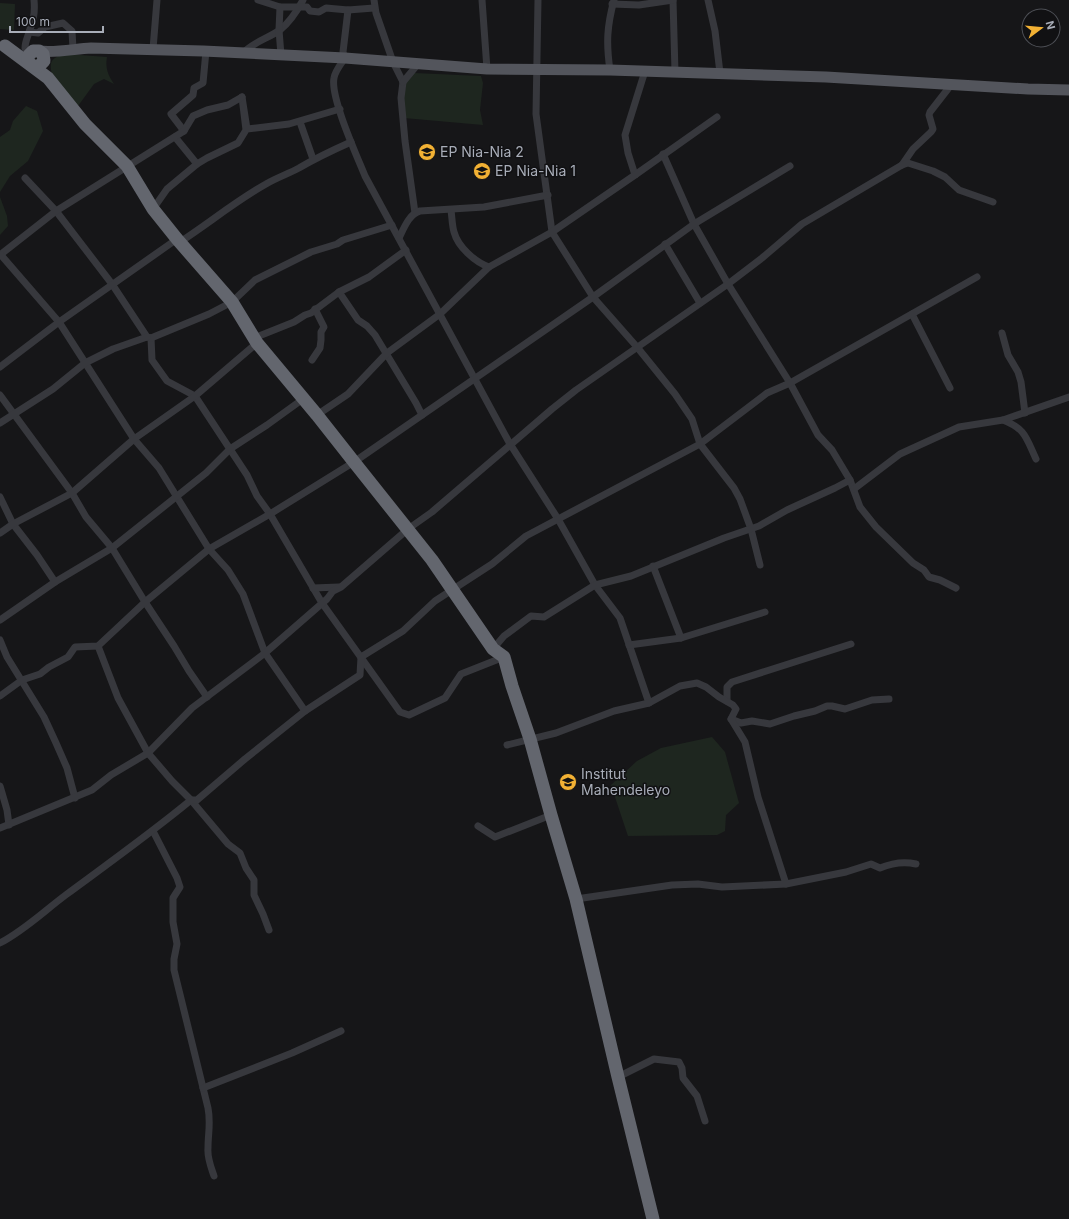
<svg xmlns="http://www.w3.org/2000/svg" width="1069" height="1219" font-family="Inter,sans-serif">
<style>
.green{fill:#1e261f}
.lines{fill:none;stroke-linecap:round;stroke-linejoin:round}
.street{stroke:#37383d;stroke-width:7}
.primary{stroke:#53555c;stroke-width:11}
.highway{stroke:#63666e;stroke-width:13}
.labels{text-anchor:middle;stroke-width:3;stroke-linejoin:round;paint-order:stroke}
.poi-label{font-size:14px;fill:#a8adb8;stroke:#111113;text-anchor:start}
</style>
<rect width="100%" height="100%" fill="#161618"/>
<g class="green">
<path d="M 0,3 L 15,4 L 14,30 L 0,29 Z"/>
<path d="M 66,54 L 107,57 C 105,68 108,75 114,84 L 104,79 L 94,84 L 78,106 L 53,77 C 48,62 51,57 66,54 Z"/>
<path d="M 414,73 L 481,76 L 483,83 L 480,110 L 483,125 L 404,118 L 404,83 Z"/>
<path d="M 26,106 L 37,111 L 43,131 L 28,161 L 10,176 L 0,192 L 0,137 L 10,130 L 13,121 Z"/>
<path d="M 0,197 L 7,216 L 8,226 L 0,235 Z"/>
<path d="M 712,737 L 725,752 L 739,803 L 726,815 L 725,831 L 717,835 L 628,836 L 611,785 L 637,761 L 661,748 Z"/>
</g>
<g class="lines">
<g class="street">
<path d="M 258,0 L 280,7"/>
<path d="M 374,0 L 376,13 L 393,62 L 403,82 L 401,98 L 405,141 L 415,213"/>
<path d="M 482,0 L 487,69"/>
<path d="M 538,0 L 536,114 L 552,232 L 593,297 L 637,347 L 675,394 L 692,419 L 700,444 L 734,488 L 740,499 L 751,529 L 760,565"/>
<path d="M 673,0 L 675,72"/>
<path d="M 708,0 L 715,31 L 720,73"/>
<path d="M 612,4 L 639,5 L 673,0"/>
<path d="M 348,10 L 343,52 L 345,58 C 341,64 335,71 334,78 C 330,97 357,156 365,176 L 510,444 L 558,519 L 595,585 L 620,618 L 649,703"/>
<path d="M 29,32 L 38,33 L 45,27 L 63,23 L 72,31 L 73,49"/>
<path d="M 25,48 C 25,41 28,37 30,29 C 34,20 35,10 34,0"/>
<path d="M 153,49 L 157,0"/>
<path d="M 243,53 C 255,41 267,39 280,30 C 290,22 297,11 303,0"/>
<path d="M 281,55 L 279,30 L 280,7 L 307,7 L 310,11 L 319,12 L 326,8 L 348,10 L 374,8"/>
<path d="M 610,70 C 606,43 607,26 614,0"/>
<path d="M 403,82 L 418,64"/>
<path d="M 300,122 L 313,159"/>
<path d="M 184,131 L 171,114 L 193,95 L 194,88 L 203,83 L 206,51"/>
<path d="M 175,137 L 197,164"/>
<path d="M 663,154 L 694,224 L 728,284 L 790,383 L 818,435 L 832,450 L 850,480 L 860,507 L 876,527 L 913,563 L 924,570 L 929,577 L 940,580 L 956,588"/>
<path d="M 902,165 L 913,149 L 931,132 L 933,129 L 929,115 L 930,112 L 951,85"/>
<path d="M 635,175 L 628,153 L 625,135 L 645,71"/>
<path d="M 25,178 L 56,211 L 112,284 L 147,337 L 151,338 L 152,360 L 167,381 L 195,396 L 247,475 L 257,496 L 270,514 L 322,603 L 400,712 L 409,715 L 445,698 L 461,674 L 504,657"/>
<path d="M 153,209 L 167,189 L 197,164 L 207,158 L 238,143 L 246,130 L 242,97 L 247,129 L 289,124 L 340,109"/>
<path d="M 451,210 C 452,217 452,225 454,232 C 458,247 475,262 489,267"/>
<path d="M 399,238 C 404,228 409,214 420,211 L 484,207 L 548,195"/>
<path d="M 180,242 C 209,223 236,201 266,184 C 276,178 288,174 299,168 C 316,158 333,150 351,142"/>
<path d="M 665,244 L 700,303"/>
<path d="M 0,255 L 56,211 L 184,131 L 193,116 L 207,110 L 228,105 L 242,97"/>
<path d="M 1,255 L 59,322 L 134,439 L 159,468 L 209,549 L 228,570 L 243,594 L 265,653 L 305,711"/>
<path d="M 339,292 L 358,320 L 367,326 L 375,335 L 416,403 L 422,415"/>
<path d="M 912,314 L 950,388"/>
<path d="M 1002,333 L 1008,355 L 1018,372 L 1021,382 L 1025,413"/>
<path d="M 151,338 L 209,314 L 232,302 L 255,280 L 311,252 L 337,244 L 343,240 L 392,225"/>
<path d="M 254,338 L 294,322 L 305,315 L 311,313 L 339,292 L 369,277 L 406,250"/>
<path d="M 312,360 L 320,348 L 321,340 L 321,332 L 324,327 L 315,309"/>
<path d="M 0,367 L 59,322 L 177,239"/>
<path d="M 0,395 L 72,493 L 86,517 L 112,548 L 145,602 L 174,646 L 189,671 L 207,697"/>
<path d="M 317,415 L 348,394 L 387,353 L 440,314 L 489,267 L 552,232 L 635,175 L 717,117"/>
<path d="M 1003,420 C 1026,429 1026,438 1036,459"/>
<path d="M 0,423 L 53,389 L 85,363 L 113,349 L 147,337"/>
<path d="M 854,489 L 900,454 L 959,427 L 1003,420 L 1069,397"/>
<path d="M 0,497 L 13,524 L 37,555 L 55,582"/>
<path d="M 0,533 L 13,524 L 72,493 L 134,439 L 195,396 L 257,343"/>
<path d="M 653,566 L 681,638"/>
<path d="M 313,588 L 339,587"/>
<path d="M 0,620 L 55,582 L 112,548 L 206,473 L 230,449 L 267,425 L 303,399"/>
<path d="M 0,640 L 7,657 L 44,717 L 56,743 L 67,768 L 75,798"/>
<path d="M 629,645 L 681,638 L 765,612"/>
<path d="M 98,646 L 118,698 L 148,753 L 172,781 L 191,800 L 228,844 L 240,853 L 246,868 L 254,880 L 254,895 L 263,914 L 269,930"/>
<path d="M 493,649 L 504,636 L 531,616 L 544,617 L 595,585 L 631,576 L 724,538 L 759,526 L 787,510 L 835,488 L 850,480"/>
<path d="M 0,696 L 22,680 L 40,674 L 49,667 L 68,657 L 75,647 L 98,646 L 145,602 L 209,549 L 270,514 L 354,462 L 593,297 L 694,224 L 790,166"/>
<path d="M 727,701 L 727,687 L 732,682 L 851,644"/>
<path d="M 731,719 L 741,723 L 752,721 L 770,724 L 794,716 L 815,711 L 827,706 L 832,706 L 845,709 L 872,700 L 889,699"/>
<path d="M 507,745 L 556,733 L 614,711 L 649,703 L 680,686 L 697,683 L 706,687 L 719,697 L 733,705 L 736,709 L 731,719 L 745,742 L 758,797 L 786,884"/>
<path d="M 0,786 L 7,810 L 9,825"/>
<path d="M 478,826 L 495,837 L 551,815"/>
<path d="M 0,828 L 92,790 L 111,775 L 148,753 L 192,708 L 265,653 L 327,599 L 333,591 L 341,587 L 408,529 L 432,512 L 552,409 L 576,390 L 728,284 L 762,258 L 802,224 L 902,165 L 908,163 L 933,171 L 945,177 L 959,190 L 993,202"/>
<path d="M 153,831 L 177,878 L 180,887 L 173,898 L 173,922 L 177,944 L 174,959 L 174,970 L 208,1108 C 211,1123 208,1133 208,1148 C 207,1158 211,1167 214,1176"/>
<path d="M 576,899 L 672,885 L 698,884 L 722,887 L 786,884 L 846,872 L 871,864 L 880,868 C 892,863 903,861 916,864"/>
<path d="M 0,943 C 25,930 44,911 67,894 C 109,863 151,833 191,800 L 197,800 L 245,759 L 305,711 L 360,675 L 361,657 L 403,631 L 435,601 L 492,564 L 526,536 L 700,444 L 767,393 L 790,383 L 977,277"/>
<path d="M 618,1077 L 654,1059 L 679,1062 L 682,1068 L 683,1078 L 697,1096 L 705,1121"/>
<path d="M 203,1088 L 292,1053 L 341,1031"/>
</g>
<path class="primary" d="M 39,51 C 56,53 74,49 91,48 L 203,51 L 345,58 L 487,69 L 610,70 L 826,77 L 1028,89 L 1069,90"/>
<g class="highway">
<path d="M 5,46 L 48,78 L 85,124 L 127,166 L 153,209 L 177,239 L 232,302 L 257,343 L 317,415 L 354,462 L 432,560 L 493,649 L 504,657 L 512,686 L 530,739 L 551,815 L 576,899 L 618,1077 L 653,1219"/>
<path d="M 30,64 L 28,60 L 28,56 L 33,51 L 39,51 L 43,54 L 44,61 L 39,66 L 34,66"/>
</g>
</g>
<defs>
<g id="school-disc" transform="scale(0.9)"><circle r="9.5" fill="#f2b134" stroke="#111113"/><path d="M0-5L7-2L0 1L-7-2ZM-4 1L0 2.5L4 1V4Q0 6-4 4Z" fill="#111"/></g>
</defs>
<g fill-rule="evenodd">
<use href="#school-disc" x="427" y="152"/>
<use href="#school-disc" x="482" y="171"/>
<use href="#school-disc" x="568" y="782"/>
</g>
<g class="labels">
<g class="poi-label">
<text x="440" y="157">EP Nia-Nia 2</text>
<text x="495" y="176">EP Nia-Nia 1</text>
<text x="581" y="779">Institut<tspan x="581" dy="16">Mahendeleyo</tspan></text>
</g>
</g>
<g transform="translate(1041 28) rotate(74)"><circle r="19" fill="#111113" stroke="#4d4f55"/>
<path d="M0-3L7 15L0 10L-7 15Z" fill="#f2b134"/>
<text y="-6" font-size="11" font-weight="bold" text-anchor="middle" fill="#a8adb8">N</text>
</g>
<path d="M10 26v6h93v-6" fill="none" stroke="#a8adb8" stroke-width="2"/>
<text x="16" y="26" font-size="12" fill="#a8adb8" stroke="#111113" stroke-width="3" paint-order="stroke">100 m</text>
</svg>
